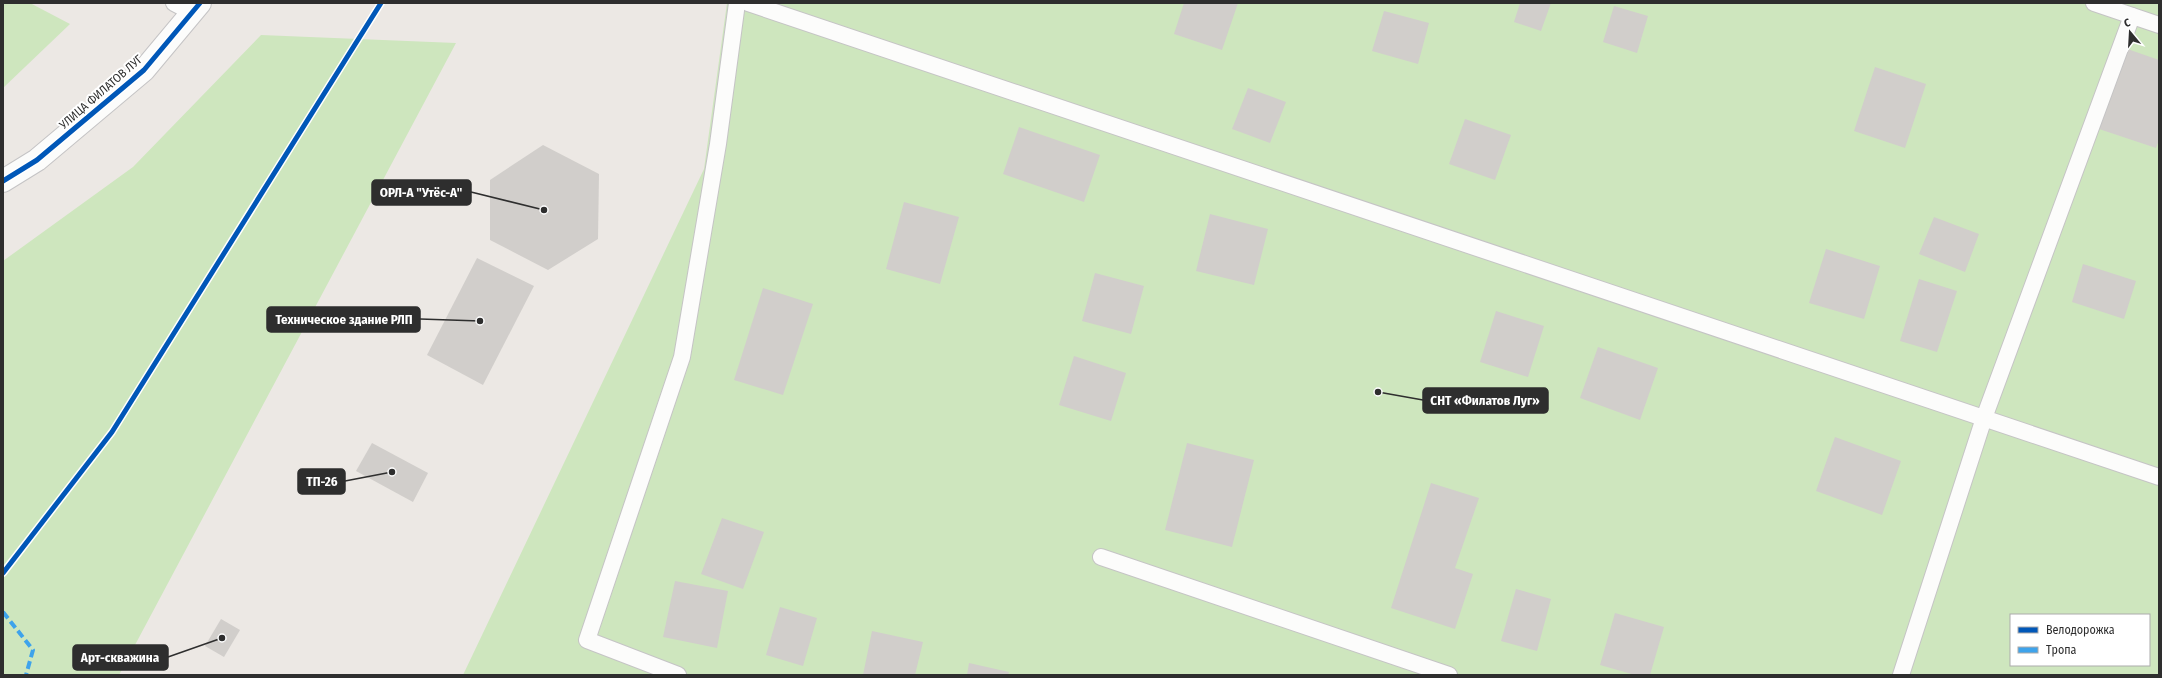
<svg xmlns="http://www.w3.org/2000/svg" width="2162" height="678" font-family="'Fira Sans Condensed',sans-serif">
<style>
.green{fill:#cee6be;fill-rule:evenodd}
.building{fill:#d1cecb}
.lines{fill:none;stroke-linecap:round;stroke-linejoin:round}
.service-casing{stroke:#c5c4c5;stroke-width:18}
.tertiary-casing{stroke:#c5c4c5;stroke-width:24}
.service{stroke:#fcfcfb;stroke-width:16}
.tertiary{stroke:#fcfcfb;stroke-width:22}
.quiet{stroke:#3ea3eb;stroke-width:4;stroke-dasharray:8 4;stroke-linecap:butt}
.cycleway-casing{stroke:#fff;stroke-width:8}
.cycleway{stroke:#0057b8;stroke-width:5}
.labels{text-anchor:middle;stroke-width:4;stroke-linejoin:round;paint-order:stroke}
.street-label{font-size:12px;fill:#2e2e2e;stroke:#fff}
.leader{fill:none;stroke:#2e2e2e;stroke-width:1.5}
.callout-dot{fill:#2e2e2e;stroke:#fff;stroke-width:1.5}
.callout{fill:#2e2e2e;stroke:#2e2e2e;stroke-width:1.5}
.callout-label{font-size:13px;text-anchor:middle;font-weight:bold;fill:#fff}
</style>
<rect width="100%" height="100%" fill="#ece8e4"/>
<g class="green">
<path d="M 3,3 L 30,3 L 70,24 L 3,88 Z"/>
<path d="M 727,3 L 2159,3 L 2159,675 L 463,675 L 704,169 ZM 2011,615 L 2149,615 L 2149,665 L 2011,665 Z"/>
<path d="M 261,35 L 456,43 L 119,675 L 3,675 L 3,261 L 133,167 Z"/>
</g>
<g class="building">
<path d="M 1184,3 L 1238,3 L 1222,50 L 1174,34 Z"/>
<path d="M 1520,3 L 1551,3 L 1541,31 L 1514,22 Z"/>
<path d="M 1614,6 L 1648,16 L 1637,53 L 1603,42 Z"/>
<path d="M 1384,11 L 1429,23 L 1418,64 L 1372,51 Z"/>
<path d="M 2116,45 L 2159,60 L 2159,140 L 2156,148 L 2099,129 L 2113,89 Z"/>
<path d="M 1875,67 L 1926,84 L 1905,148 L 1854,131 Z"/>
<path d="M 1248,88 L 1286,102 L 1270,143 L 1232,129 Z"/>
<path d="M 1465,119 L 1511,135 L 1495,180 L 1449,164 Z"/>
<path d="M 1019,127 L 1100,155 L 1084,202 L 1003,174 Z"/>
<path d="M 543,145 L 599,174 L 598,239 L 548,270 L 490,240 L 490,180 Z"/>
<path d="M 904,202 L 959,217 L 940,284 L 886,269 Z"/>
<path d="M 1210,214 L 1268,229 L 1254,285 L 1196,271 Z"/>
<path d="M 1934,217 L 1979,234 L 1965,272 L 1919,254 Z"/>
<path d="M 1826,249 L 1880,266 L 1864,319 L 1809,303 Z"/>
<path d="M 477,258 L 534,286 L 483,385 L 427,355 Z"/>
<path d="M 2083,264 L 2136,281 L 2124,319 L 2072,302 Z"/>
<path d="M 1095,273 L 1144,286 L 1131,334 L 1082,321 Z"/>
<path d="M 1919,279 L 1957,291 L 1937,352 L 1900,341 Z"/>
<path d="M 763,288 L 813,304 L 783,395 L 734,380 Z"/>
<path d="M 1496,311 L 1544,326 L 1528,377 L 1480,362 Z"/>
<path d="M 1598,347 L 1658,368 L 1640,420 L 1580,398 Z"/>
<path d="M 1074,356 L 1126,373 L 1111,421 L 1059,405 Z"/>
<path d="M 1835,437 L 1901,461 L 1882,515 L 1816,491 Z"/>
<path d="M 372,443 L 428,473 L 413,502 L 356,471 Z"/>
<path d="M 1187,443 L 1254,460 L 1232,547 L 1165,530 Z"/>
<path d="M 1431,483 L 1479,498 L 1455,568 L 1473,574 L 1455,629 L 1391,608 Z"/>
<path d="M 722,518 L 764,532 L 743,589 L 701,574 Z"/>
<path d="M 675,581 L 728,591 L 717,648 L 663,637 Z"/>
<path d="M 1516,589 L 1551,599 L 1537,651 L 1501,641 Z"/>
<path d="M 780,607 L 817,618 L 803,666 L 766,655 Z"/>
<path d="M 1615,613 L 1664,627 L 1650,675 L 1635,675 L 1600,665 Z"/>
<path d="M 221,619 L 240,630 L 224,657 L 205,646 Z"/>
<path d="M 872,631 L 923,642 L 915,675 L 863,675 Z"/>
<path d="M 969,663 L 1009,672 L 1008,675 L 967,675 Z"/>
</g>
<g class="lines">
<g class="service-casing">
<g id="service">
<path d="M 174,3 L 193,13"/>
<path d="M 748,3 L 2159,477"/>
<path d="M 2094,3 L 2159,25"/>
<path d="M 1101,557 L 1449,675"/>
<path d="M 678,675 L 587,640 L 682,357 L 718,144 L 737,3"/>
<path d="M 1901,675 L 1984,418 L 2132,16"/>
</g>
</g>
<g class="tertiary-casing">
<path id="tertiary" d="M 3,181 L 37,160 L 144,70 L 200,3"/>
</g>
<use href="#service" class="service"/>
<use href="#tertiary" class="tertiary"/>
<path class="quiet" d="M 3,612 L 33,650 L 26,675"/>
<g class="cycleway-casing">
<g id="cycleway">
<path d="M 3,181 L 37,160 L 144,70 L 200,3"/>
<path d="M 3,573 L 112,432 L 381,3"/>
</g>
</g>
<use href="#cycleway" class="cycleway"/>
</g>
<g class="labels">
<g class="street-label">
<text transform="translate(101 92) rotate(-41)" y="4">УЛИЦА ФИЛАТОВ ЛУГ</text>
</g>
</g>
<path class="leader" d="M544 210L471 192M480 321L420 319M1378 392L1423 400M392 472L345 481M222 638L168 657"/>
<g class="callout-dot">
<circle cx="544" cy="210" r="4"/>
<circle cx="480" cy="321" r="4"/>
<circle cx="1378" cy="392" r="4"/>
<circle cx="392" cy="472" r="4"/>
<circle cx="222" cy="638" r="4"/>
</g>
<g class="callout">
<rect x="372" y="180" width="99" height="25" rx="4"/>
<rect x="267" y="307" width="153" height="25" rx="4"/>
<rect x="1423" y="388" width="125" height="25" rx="4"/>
<rect x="298" y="469" width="47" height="25" rx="4"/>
<rect x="73" y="645" width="95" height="25" rx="4"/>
</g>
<g class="callout-label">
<text x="421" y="197">ОРЛ-А "Утёс-А"</text>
<text x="344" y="324">Техническое здание РЛП</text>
<text x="1485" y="405">СНТ «Филатов Луг»</text>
<text x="322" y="486">ТП-26</text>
<text x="120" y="662">Арт-скважина</text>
</g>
<rect width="2162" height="678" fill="none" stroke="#2e2e2e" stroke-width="8"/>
<rect x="2010" y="614" width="140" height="52" fill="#ffffff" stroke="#ababab"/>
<rect x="2018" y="627" width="20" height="6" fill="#0057b8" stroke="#ababab"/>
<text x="2046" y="634" font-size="12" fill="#2e2e2e">Велодорожка</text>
<rect x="2018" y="647" width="20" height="6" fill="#3ea3eb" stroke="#ababab"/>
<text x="2046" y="654" font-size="12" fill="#2e2e2e">Тропа</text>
<g transform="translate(2130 32) rotate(342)" stroke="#ffffff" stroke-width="3" paint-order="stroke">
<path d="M0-3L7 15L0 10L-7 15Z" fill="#2e2e2e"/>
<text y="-6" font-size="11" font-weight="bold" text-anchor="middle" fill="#2e2e2e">С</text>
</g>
</svg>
